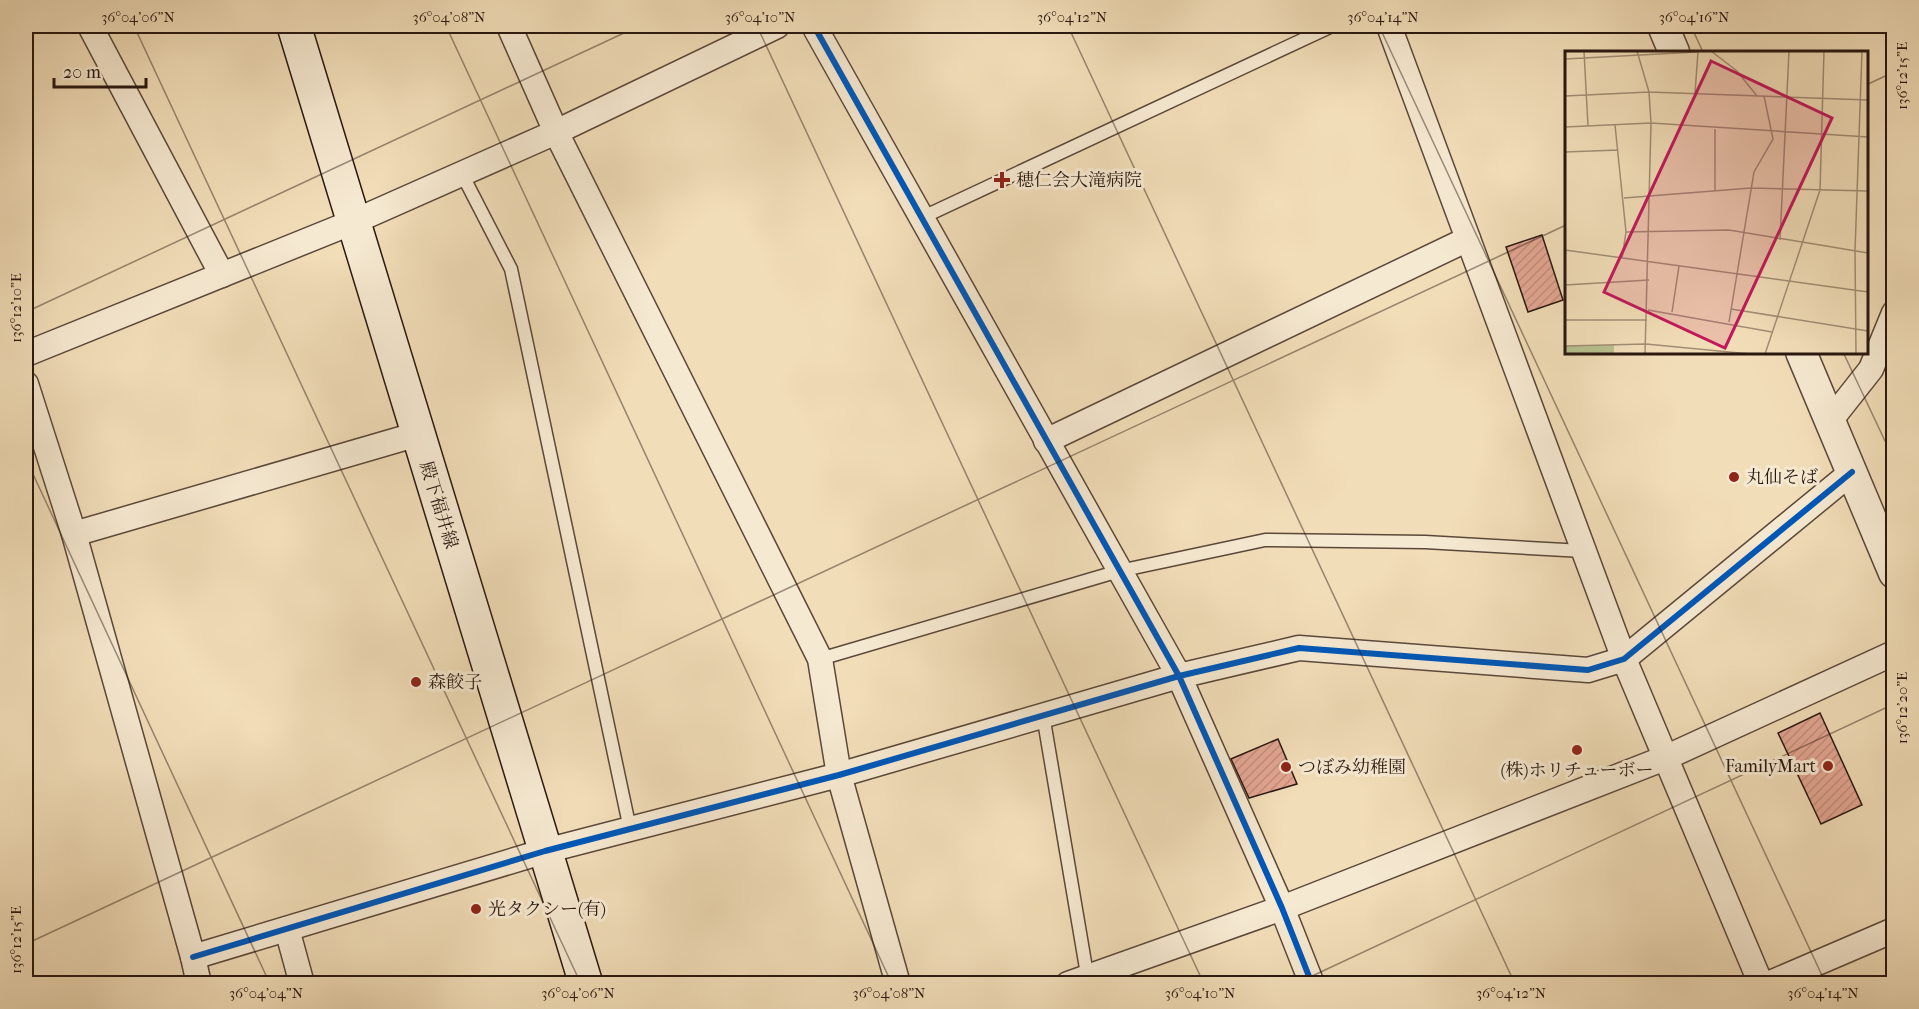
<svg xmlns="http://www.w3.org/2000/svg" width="1919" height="1009" font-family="'IM FELL French Canon','Noto Serif JP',serif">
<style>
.building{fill:url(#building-hatch);stroke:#291710;stroke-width:1.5}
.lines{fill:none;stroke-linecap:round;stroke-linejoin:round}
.service-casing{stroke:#5b483a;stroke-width:15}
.minor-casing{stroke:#5b483a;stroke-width:27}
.tertiary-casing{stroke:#5b483a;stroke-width:33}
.secondary-casing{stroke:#291710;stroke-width:36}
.service{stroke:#f6e9d1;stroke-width:12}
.minor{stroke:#f6e9d1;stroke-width:24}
.tertiary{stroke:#f6e9d1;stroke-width:30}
.secondary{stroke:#f6e9d1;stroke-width:33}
.cycleway-casing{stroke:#f6e9d1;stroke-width:10}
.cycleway{stroke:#0057b8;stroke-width:6}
.ticks{fill:none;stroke:#291710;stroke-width:1.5;stroke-opacity:0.45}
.poi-dot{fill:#8f2418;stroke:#f6e9d1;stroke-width:2}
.labels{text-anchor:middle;stroke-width:6;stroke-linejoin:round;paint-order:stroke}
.poi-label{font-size:18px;fill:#291710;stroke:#f6e9d1;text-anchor:start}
.street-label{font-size:18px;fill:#291710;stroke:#f6e9d1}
.inset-road{fill:none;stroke:#a18e75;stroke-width:1.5}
.view{fill:#c2185b;fill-opacity:0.15;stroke:#c2185b;stroke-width:3}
.inset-edge{fill:none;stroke:#291710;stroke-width:3}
.neatline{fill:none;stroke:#291710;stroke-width:2}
.ticks-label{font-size:15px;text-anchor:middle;fill:#291710}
</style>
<defs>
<pattern id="building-hatch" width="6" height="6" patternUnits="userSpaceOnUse" patternTransform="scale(1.5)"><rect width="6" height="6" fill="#e3a692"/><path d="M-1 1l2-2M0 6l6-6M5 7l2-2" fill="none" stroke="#c38e7d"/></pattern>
</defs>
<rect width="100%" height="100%" fill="#f1ddb8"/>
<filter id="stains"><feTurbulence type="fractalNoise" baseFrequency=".00333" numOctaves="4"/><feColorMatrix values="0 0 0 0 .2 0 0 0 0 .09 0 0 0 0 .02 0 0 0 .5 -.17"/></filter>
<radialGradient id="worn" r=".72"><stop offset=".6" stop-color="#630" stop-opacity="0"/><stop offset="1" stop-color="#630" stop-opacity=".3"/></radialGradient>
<g class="building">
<path d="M 1542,235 L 1563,300 L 1528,312 L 1506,247 Z"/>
<path d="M 1820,713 L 1862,805 L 1821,824 L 1778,733 Z"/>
<path d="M 1278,739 L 1297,784 L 1249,798 L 1231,759 Z"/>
</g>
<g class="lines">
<g class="service-casing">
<g id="service">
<path d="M 462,174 L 511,269 L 630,829"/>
<path d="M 921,218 L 1332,26"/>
<path d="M 820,659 L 1119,571 L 1265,540 L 1425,542 L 1583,551"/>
<path d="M 1043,715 L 1088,980"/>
</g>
</g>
<g class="minor-casing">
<g id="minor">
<path d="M 90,26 L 222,275"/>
<path d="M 509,26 L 556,132 L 820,659 L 839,775 L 898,984"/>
<path d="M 814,26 L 1179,676 L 1282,908 L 1312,984"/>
<path d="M 1389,26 L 1624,659 L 1761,984"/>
<path d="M 26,354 L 353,222 L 556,132 L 777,26"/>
<path d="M 26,384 L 74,534 L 193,957 L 199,984"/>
<path d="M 1830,421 L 1871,369 L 1894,313"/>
<path d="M 1046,441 L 1468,239"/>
<path d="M 74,534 L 418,434"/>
<path d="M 287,929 L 302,984"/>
<path d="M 193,957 L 545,851 L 839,775 L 1179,676 L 1299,648 L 1588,670 L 1624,659 L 1852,472"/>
<path d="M 1068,984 L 1282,908 L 1665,758 L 1894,653"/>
<path d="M 1768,984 L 1894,930"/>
</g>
</g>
<g class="tertiary-casing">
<g id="tertiary">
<path d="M 1663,26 L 1674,52"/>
<path d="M 1801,352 L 1894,573"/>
</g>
</g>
<g class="secondary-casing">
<path id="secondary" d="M 294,26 L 586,984"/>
</g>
<use href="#service" class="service"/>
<use href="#minor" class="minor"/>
<use href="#tertiary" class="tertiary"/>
<use href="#secondary" class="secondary"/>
<g class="cycleway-casing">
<g id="cycleway">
<path d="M 814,26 L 1179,676 L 1282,908 L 1312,984"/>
<path d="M 193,957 L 545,851 L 839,775 L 1179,676 L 1299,648 L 1588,670 L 1624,659 L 1852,472"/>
</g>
</g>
<use href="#cycleway" class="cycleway"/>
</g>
<path class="ticks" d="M 134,26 L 581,984M 446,26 L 892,984M 757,26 L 1204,984M 1068,26 L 1515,984M 1379,26 L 1826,984M 1691,26 L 1703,52M 1866,85 L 1894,72M 26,312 L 639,26M 1843,352 L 1894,460M 26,459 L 270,984M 26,944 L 1566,225M 1295,984 L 1894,704"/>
<g class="poi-dot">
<path d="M999 171h6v6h6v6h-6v6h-6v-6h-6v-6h6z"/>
<circle cx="1734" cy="477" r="6"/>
<circle cx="416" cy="682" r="6"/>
<circle cx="1577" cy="750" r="6"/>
<circle cx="1828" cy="766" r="6"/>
<circle cx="1286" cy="767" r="6"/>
<circle cx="476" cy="909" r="6"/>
</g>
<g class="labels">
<g class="poi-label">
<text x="1016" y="186">穂仁会大滝病院</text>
<text x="1746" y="483">丸仙そば</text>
<text x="428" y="688">森餃子</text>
<text x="1816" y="772" text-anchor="end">FamilyMart</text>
<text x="1298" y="773">つぼみ幼稚園</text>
<text x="1577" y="776" text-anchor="middle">(株)ホリチューボー</text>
<text x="488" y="915">光タクシー(有)</text>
</g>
<g class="street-label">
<text transform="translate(439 505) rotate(73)" y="6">殿下福井線</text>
</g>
</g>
<g transform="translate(1565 51)">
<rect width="303" height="303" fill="#f1ddb8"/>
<path d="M 49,294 L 49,303 L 0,303 L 0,295 Z" fill="#b8c190"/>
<path class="inset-road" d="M 19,0 L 23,75M 72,0 L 84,41 L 86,72 L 80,303M 146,0 L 172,20 L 192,45M 0,8 L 132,1M 130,42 L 133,1M 0,45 L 84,41 L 303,49M 50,74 L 61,181 L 57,207M 0,76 L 86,72 L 303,86M 150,78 L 150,140M 0,101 L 53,99M 59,147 L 186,137 L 303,140M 61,181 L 164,179 L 303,202M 215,189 L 224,0M 0,199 L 303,241M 0,234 L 84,229M 166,258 L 303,280M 83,259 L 207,281M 107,261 L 114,215M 0,269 L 82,269M 164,271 L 189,121 L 208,88 L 199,45M 0,295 L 81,293 L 185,303M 200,303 L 255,139 L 259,0M 291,303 L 290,200 L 297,0"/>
<path class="view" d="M 146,10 L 267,67 L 160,297 L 39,241 Z"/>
<rect width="303" height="303" class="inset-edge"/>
</g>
<rect width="1919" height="1009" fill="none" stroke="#f1ddb8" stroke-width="66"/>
<path d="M54 78v9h92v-9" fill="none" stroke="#291710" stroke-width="3"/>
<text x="63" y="78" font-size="18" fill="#291710" stroke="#f6e9d1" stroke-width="4.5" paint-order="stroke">20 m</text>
<rect x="33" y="33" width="1853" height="943" class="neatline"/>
<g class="ticks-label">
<text x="138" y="22">36°04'06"N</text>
<text x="449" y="22">36°04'08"N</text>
<text x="760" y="22">36°04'10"N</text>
<text x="1072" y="22">36°04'12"N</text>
<text x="1383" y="22">36°04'14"N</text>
<text x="1694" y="22">36°04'16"N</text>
<text transform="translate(1902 76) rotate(-90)" y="5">136°12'15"E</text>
<text transform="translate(16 308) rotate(-90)" y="5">136°12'10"E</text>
<text transform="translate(1902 708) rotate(-90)" y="5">136°12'20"E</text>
<text transform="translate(16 940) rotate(-90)" y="5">136°12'15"E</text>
<text x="266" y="998">36°04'04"N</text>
<text x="578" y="998">36°04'06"N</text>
<text x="889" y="998">36°04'08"N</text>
<text x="1200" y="998">36°04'10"N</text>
<text x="1511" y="998">36°04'12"N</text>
<text x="1823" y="998">36°04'14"N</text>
</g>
<rect width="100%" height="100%" filter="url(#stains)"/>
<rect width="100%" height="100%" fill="url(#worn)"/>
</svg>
